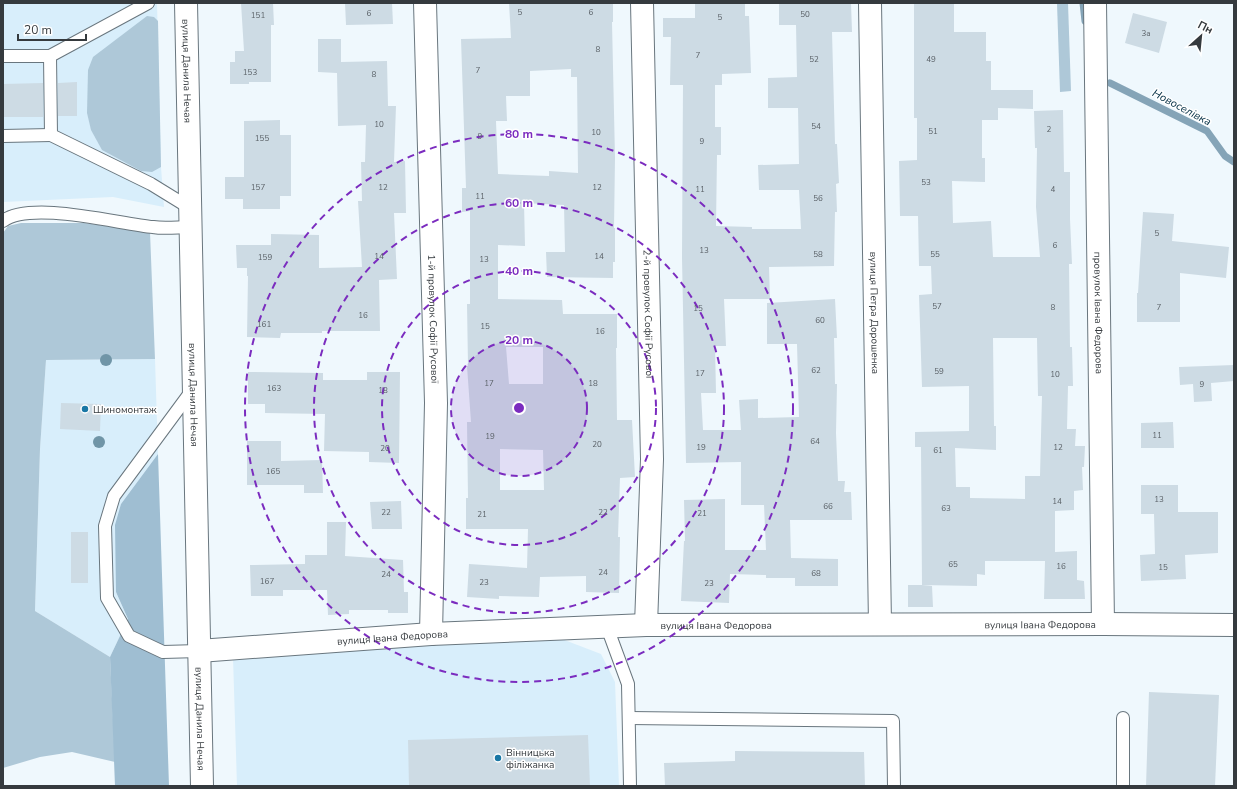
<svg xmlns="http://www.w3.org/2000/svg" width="1237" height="789" font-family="'Nunito Sans',sans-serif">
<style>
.built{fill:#d8eefb}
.green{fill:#aec8d8}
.forest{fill:#9fbed2}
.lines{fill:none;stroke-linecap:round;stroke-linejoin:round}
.stream{stroke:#85a4b7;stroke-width:7}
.building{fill:#cddbe4;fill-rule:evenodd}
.lane-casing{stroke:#69767e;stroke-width:14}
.street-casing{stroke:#69767e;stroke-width:24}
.secondary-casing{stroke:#69767e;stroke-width:24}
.lane{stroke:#fff;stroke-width:12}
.street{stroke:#fff;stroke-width:22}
.secondary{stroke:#fff;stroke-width:22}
.tree{fill:#7095a7}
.ring{fill:none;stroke:#7b2cbf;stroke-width:2;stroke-dasharray:7 5}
.poi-dot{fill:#1977a5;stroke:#fff;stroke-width:1.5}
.labels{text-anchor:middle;stroke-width:3;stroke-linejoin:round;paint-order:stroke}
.number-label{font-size:8px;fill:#5b6268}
.street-label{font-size:10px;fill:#353a3e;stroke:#fff}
.poi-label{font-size:10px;fill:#353a3e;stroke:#fff;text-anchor:start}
.water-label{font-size:11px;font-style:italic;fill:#012d42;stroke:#fff}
.centre{fill:#7b2cbf;stroke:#fff;stroke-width:2}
.ring-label{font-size:12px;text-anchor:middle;font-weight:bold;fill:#7b2cbf;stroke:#fff;stroke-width:3;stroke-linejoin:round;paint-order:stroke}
</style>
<rect width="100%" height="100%" fill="#eff8fd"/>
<g class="built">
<path d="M 3,3 L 157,3 L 161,167 L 164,207 L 113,197 L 3,202 Z"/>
<path d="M 155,359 L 158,454 L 121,504 L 116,592 L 128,619 L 110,657 L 35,611 L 40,449 L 46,360 Z"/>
<path d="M 554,636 L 601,654 L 615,682 L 619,786 L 237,786 L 233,657 Z"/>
</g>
<g class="green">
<path d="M 1057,3 L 1068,3 L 1071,91 L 1060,92 Z"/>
<path d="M 147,16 L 154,17 L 158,21 L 161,167 L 152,172 L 141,171 L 102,150 L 91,130 L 87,113 L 88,70 L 93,57 Z"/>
<path d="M 21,223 L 84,223 L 150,232 L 155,359 L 46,360 L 40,449 L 35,611 L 110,657 L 115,762 L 72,752 L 40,757 L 3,768 L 3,233 L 8,226 Z"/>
</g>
<path class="forest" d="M 158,454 L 169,786 L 115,786 L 110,657 L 128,619 L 116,592 L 115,525 L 121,504 Z"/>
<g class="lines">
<g class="stream">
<path d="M 1083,3 L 1085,21"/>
<path d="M 1110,83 L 1207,131 L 1225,156 L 1234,162"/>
</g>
</g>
<g class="building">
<path d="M 241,3 L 273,3 L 274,25 L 271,25 L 271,82 L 249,82 L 249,84 L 230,84 L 230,62 L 235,62 L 235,51 L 244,51 Z"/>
<path d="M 345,3 L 392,3 L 393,24 L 346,25 Z"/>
<path d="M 509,3 L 613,3 L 613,22 L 612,22 L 615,158 L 614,228 L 615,228 L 615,262 L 613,262 L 613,278 L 547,277 L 546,252 L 565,252 L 564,205 L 524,203 L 525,246 L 498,245 L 498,299 L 562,300 L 563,314 L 617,314 L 617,348 L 616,348 L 617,420 L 632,420 L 635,477 L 620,478 L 618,537 L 620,537 L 619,593 L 586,592 L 586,576 L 540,577 L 539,597 L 499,596 L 499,599 L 467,597 L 469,564 L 527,568 L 528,529 L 466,529 L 466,498 L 468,498 L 467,422 L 471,422 L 467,366 L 468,366 L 467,304 L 470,304 L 470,211 L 462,212 L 462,188 L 466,188 L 461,39 L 511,38 ZM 571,69 L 571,77 L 577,77 L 578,173 L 549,171 L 549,176 L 498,174 L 496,121 L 507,121 L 506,96 L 530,96 L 530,71 ZM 506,347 L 543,347 L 543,384 L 509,384 ZM 500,449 L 543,450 L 544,490 L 500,490 Z"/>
<path d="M 695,3 L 745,3 L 745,16 L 749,16 L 751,73 L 722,74 L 722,85 L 715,85 L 715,127 L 721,127 L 721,155 L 717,155 L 716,226 L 752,227 L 752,229 L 801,229 L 799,190 L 759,190 L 758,165 L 799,164 L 798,108 L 768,108 L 768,78 L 797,77 L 796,25 L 779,25 L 779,3 L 851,3 L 852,32 L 832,32 L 835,144 L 837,144 L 839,183 L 836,184 L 837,212 L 835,212 L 834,266 L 769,267 L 770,299 L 724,299 L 726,346 L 715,346 L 716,393 L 701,393 L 703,430 L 741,430 L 739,400 L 758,399 L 758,418 L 799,417 L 797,344 L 767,344 L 767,303 L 835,299 L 837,338 L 834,338 L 835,384 L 837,384 L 836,433 L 838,481 L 845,481 L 844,492 L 851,492 L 852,520 L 790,520 L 791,558 L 838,559 L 838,586 L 795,586 L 795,578 L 766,578 L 766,575 L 730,574 L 729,603 L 681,601 L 684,541 L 685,541 L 684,500 L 725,499 L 725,550 L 766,550 L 764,505 L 741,505 L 741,462 L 686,463 L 682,258 L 683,85 L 670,85 L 671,37 L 663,37 L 663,18 L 695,18 Z"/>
<path d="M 914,3 L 954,3 L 954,32 L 986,32 L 986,61 L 991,61 L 991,90 L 1033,90 L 1033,109 L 998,108 L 998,120 L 982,120 L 982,158 L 985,158 L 985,182 L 952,181 L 953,223 L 991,221 L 993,257 L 1040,257 L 1036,207 L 1037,148 L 1035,148 L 1034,111 L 1063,110 L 1064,172 L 1070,172 L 1070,219 L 1072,264 L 1069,264 L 1070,347 L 1072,347 L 1073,386 L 1068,386 L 1067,429 L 1076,429 L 1075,446 L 1085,446 L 1084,467 L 1082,467 L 1083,490 L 1074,491 L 1074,510 L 1055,511 L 1055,552 L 1077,551 L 1077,580 L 1084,581 L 1085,599 L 1044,599 L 1045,561 L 985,561 L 985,575 L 977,574 L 977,586 L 922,585 L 932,586 L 933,607 L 908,607 L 908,585 L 922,585 L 921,447 L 915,447 L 915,432 L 969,431 L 969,386 L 922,387 L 919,295 L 932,294 L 931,266 L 919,266 L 918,216 L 900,216 L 899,161 L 917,160 L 917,118 L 914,118 ZM 993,338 L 1037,338 L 1038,396 L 1042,396 L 1040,476 L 1025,476 L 1025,499 L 970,498 L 970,487 L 956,487 L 955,448 L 996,450 L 996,426 L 994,426 Z"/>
<path d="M 1133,13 L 1167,22 L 1159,53 L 1125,43 Z"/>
<path d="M 318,39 L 341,39 L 341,62 L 387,61 L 388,106 L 396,106 L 394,162 L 405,161 L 406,213 L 394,213 L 397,279 L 379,280 L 380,331 L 322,331 L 322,333 L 281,333 L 280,338 L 247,337 L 248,276 L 247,276 L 247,268 L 237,268 L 236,245 L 271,245 L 271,234 L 319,235 L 319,268 L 362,267 L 358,201 L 362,201 L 361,162 L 365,162 L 366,125 L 338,126 L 337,73 L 318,72 Z"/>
<path d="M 77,82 L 77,116 L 58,116 L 58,83 Z"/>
<path d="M 43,83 L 43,117 L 3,117 L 3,84 Z"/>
<path d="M 280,120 L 280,135 L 291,135 L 291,196 L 280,196 L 280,209 L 243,209 L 243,199 L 225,199 L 225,177 L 244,177 L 244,121 Z"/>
<path d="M 1143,212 L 1174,214 L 1172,241 L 1229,247 L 1226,278 L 1180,273 L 1180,322 L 1137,322 L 1137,293 L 1138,293 Z"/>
<path d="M 1234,365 L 1234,381 L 1211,383 L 1212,401 L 1194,402 L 1193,384 L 1180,385 L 1179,367 Z"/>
<path d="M 248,372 L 323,373 L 323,380 L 367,380 L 367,372 L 400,372 L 399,463 L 369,462 L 369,452 L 324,451 L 325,414 L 265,413 L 265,404 L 248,404 Z"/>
<path d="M 61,403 L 101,404 L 100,431 L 60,429 Z"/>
<path d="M 1173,422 L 1174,448 L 1141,448 L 1141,423 Z"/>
<path d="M 247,441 L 281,441 L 281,461 L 322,460 L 323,493 L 304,493 L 304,485 L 247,485 Z"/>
<path d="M 1141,485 L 1178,485 L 1178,512 L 1218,512 L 1218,553 L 1185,555 L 1186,579 L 1141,581 L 1140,555 L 1155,554 L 1154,514 L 1141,514 Z"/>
<path d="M 401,501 L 402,529 L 372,529 L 370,502 Z"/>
<path d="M 327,522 L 346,522 L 345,556 L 403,560 L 404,592 L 408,592 L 408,613 L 388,613 L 388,610 L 349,610 L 349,614 L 328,615 L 327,590 L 283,590 L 283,596 L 251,596 L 250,565 L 305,564 L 305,555 L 327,555 Z"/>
<rect x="71" y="532" width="17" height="51"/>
<path d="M 1149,692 L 1219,695 L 1215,786 L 1146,786 Z"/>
<path d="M 588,735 L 590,786 L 409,786 L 408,740 Z"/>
<path d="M 735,751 L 864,752 L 865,786 L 665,786 L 664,763 L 735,761 Z"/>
</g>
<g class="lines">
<g class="lane-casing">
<g id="lane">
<path d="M 148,3 L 50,56 L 51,135 L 151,184 L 190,208"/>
<path d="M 3,56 L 50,56"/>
<path d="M 3,136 L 51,135"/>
<path d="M 3,221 C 31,200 119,224 153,227 C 165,229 178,227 190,227"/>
<path d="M 193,389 L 114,496 L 105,526 L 107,598 L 129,636 L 163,652 L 199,651"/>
<path d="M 607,627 L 628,684 L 630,786"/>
<path d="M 629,718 L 893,721 L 894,786"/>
<path d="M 1123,718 L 1123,786"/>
</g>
</g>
<g class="street-casing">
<g id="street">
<path id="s1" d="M 425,3 L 436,403 L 431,634"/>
<path id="s2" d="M 642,3 L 652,459 L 646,625"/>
<path id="s3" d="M 870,3 L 880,624"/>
<path id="s4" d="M 1095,3 L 1103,624"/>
<path id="s5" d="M 199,651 L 431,634 L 646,625 L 1103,624 L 1234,625"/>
</g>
</g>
<g class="secondary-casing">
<g id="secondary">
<path id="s6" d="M 186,3 L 202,786"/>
</g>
</g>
<use href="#lane" class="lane"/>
<use href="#street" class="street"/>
<use href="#secondary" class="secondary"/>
</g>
<g class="tree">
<circle cx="106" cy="360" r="6"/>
<circle cx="99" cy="442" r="6"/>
</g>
<circle cx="519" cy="408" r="68" fill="#7b2cbf" fill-opacity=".12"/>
<g class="ring">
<circle cx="519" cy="408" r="68"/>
<circle cx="519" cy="408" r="137"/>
<circle cx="519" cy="408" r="205"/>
<circle cx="519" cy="408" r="274"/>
</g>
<g class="poi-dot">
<circle cx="85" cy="409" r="4"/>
<circle cx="498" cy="758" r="4"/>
</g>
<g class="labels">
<g class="number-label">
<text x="520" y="15">5</text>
<text x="591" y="15">6</text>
<text x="369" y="16">6</text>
<text x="805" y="17">50</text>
<text x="258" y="18">151</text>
<text x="720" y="20">5</text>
<text x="1146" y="36">3а</text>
<text x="598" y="52">8</text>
<text x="698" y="58">7</text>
<text x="814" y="62">52</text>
<text x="931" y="62">49</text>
<text x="478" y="73">7</text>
<text x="250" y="75">153</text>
<text x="374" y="77">8</text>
<text x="379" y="127">10</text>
<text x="816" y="129">54</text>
<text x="1049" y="132">2</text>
<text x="933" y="134">51</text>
<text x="596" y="135">10</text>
<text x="480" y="139">9</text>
<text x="262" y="141">155</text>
<text x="702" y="144">9</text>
<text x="926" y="185">53</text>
<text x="258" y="190">157</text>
<text x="383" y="190">12</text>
<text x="597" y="190">12</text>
<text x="700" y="192">11</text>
<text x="1053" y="192">4</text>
<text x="480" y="199">11</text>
<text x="818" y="201">56</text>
<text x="1157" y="236">5</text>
<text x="1055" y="248">6</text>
<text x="704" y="253">13</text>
<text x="818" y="257">58</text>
<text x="935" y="257">55</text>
<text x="379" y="259">14</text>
<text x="599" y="259">14</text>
<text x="265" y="260">159</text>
<text x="484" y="262">13</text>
<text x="937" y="309">57</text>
<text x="1053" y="310">8</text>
<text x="1159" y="310">7</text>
<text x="698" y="311">15</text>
<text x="363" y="318">16</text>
<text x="820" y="323">60</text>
<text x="264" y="327">161</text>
<text x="485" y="329">15</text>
<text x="600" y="334">16</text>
<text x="816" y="373">62</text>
<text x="939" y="374">59</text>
<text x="700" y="376">17</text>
<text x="1055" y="377">10</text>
<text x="489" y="386">17</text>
<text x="593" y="386">18</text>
<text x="1202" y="387">9</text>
<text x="274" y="391">163</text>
<text x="383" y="393">18</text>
<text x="1157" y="438">11</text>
<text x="490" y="439">19</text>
<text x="815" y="444">64</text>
<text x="597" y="447">20</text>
<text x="701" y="450">19</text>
<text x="1058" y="450">12</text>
<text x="385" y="451">20</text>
<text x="938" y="453">61</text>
<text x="273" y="474">165</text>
<text x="1159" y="502">13</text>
<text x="1057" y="504">14</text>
<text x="828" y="509">66</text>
<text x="946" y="511">63</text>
<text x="386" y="515">22</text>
<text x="603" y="515">22</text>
<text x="702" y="516">21</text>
<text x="482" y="517">21</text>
<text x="953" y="567">65</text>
<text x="1061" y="569">16</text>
<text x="1163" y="570">15</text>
<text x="603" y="575">24</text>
<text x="816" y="576">68</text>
<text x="386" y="577">24</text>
<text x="267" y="584">167</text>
<text x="484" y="585">23</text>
<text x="709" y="586">23</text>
</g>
<g class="street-label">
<text dy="4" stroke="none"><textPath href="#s6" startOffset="68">вулиця Данила Нечая</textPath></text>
<text dy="4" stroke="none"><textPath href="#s3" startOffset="310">вулиця Петра Дорошенка</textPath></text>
<text dy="4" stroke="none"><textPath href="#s4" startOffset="310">провулок Івана Федорова</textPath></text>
<text dy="4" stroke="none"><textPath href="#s2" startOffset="311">2-й провулок Софії Русової</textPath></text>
<text dy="4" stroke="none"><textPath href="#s1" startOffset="316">1-й провулок Софії Русової</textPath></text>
<text dy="4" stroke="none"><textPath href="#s6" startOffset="392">вулиця Данила Нечая</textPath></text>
<text dy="4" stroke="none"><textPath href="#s5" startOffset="518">вулиця Івана Федорова</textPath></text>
<text dy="4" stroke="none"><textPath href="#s5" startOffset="842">вулиця Івана Федорова</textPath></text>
<text dy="4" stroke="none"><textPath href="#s5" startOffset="194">вулиця Івана Федорова</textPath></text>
<text dy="4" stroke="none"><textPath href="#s6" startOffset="716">вулиця Данила Нечая</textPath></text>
</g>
<g class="poi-label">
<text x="93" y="413">Шиномонтаж</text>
<text x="506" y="756">Вінницька<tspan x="506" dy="12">філіжанка</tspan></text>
</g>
<g class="water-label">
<text transform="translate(1182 107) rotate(28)" y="4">Новоселівка</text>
</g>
</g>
<circle cx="519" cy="408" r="6" class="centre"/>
<g class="ring-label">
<text x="519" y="138">80 m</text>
<text x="519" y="207">60 m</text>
<text x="519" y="275">40 m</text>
<text x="519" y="344">20 m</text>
</g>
<rect width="1237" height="789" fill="none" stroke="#353a3e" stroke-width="8"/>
<g transform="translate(1201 36) rotate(27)" stroke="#ffffff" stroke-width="3" paint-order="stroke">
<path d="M0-3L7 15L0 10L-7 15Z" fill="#353a3e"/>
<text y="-6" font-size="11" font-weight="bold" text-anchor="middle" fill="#353a3e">Пн</text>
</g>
<path d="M18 34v6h68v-6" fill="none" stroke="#353a3e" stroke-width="2"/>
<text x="24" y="34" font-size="12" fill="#353a3e" stroke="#ffffff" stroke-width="3" paint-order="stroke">20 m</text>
</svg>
